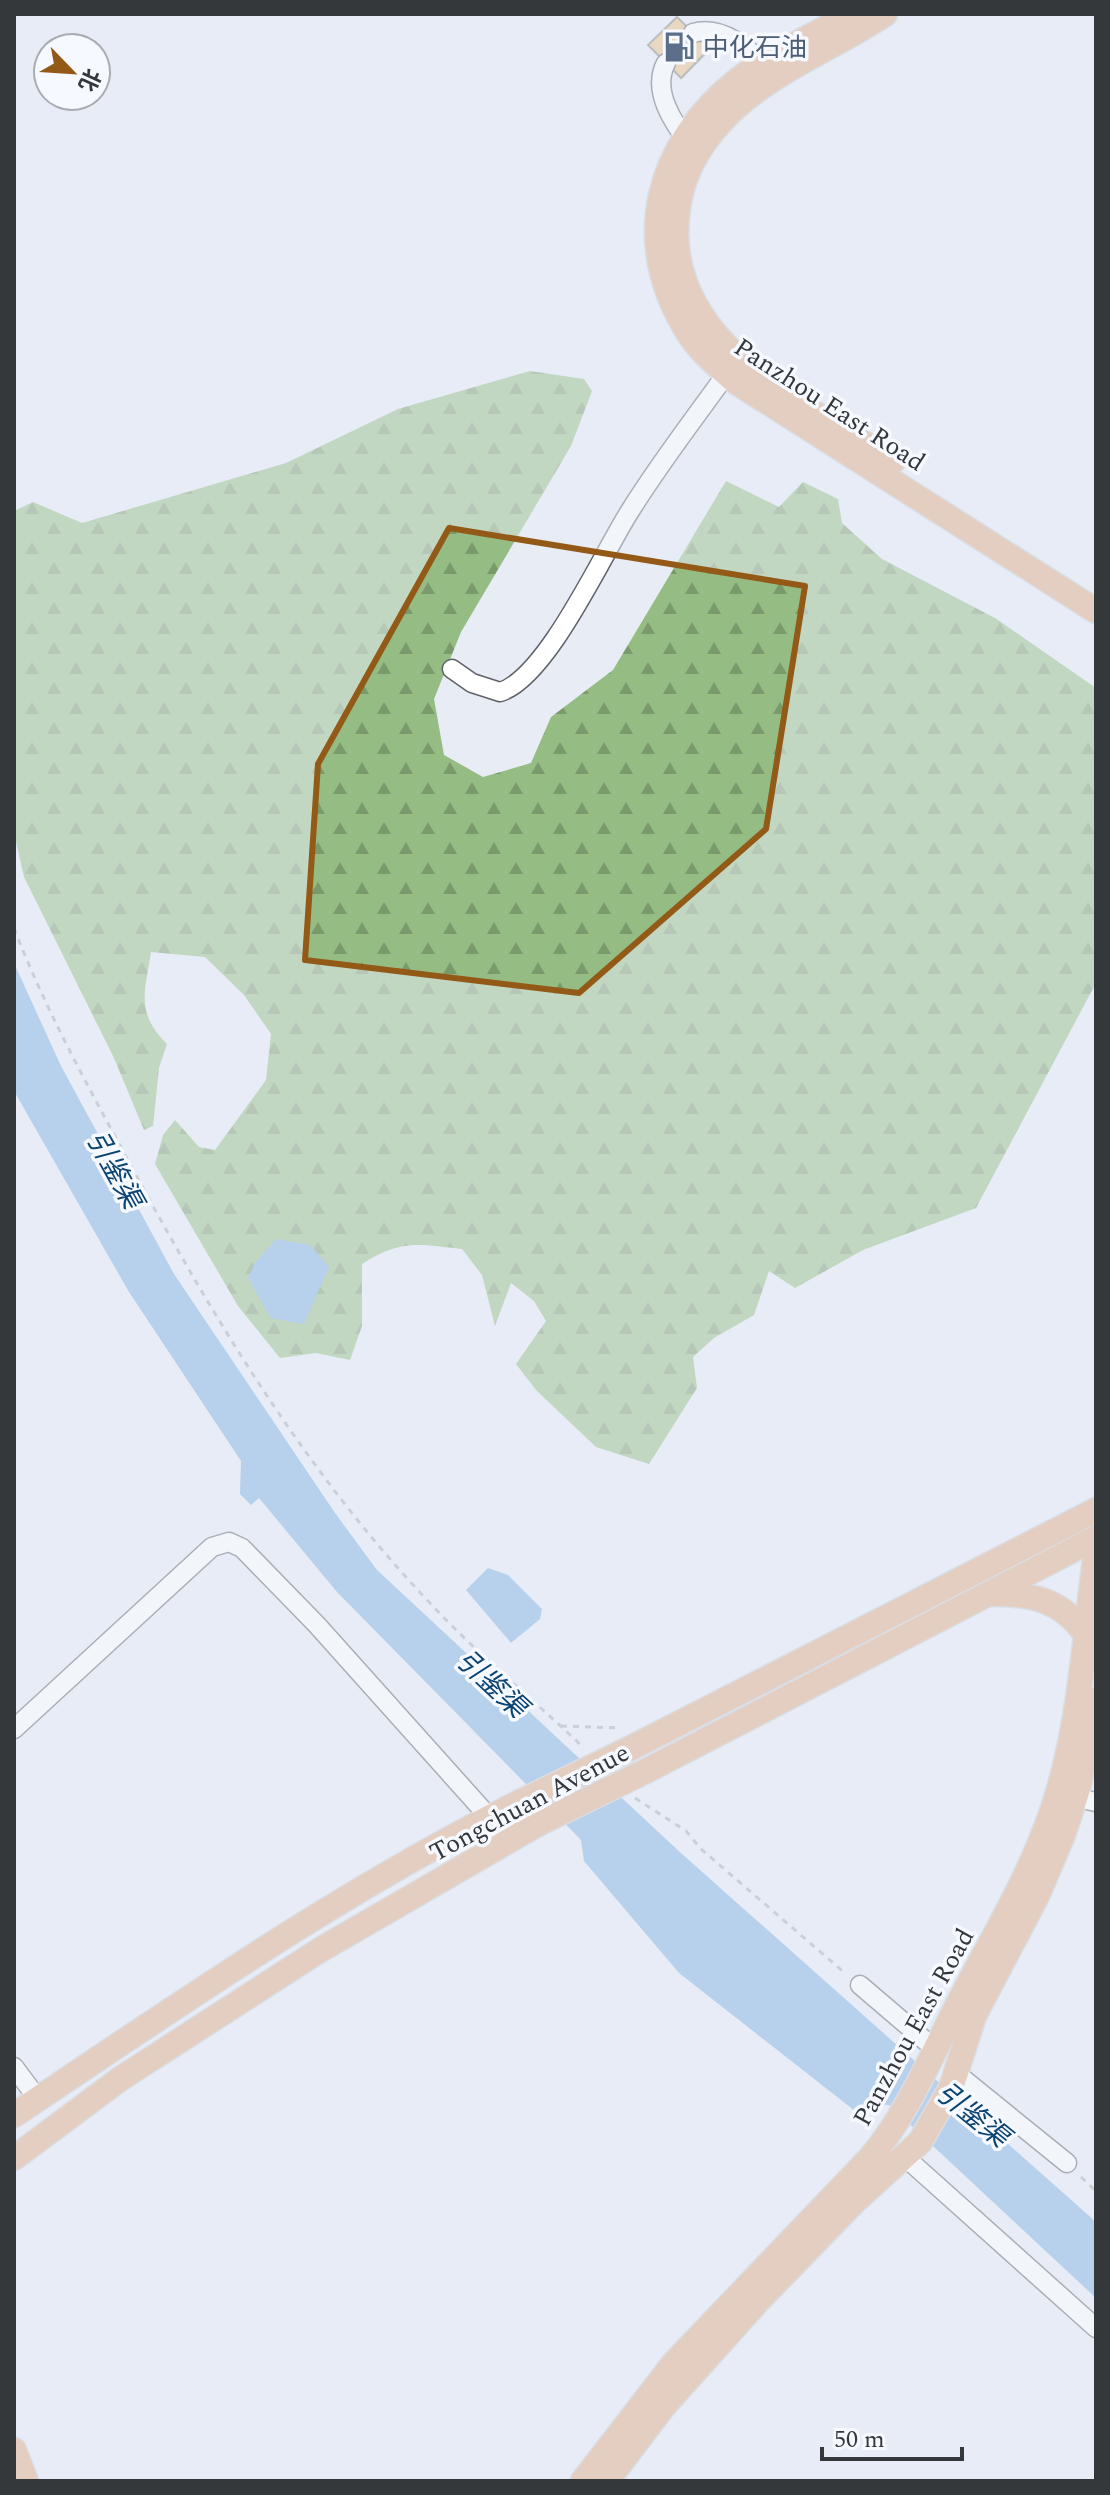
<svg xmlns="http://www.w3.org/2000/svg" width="1110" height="2495" font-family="Spectral,'Noto Sans SC',serif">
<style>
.forest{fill:url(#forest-firs)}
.water{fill:#7caee1}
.shadow{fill:#0003}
.building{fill:#e8bf82;stroke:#88837b;stroke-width:2}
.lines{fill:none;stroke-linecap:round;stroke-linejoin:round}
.minor-tunnel{stroke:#c3c8d0;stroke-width:18;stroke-dasharray:18 9;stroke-linecap:butt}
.minor-casing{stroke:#5e636a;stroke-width:21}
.major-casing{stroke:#cacbcc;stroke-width:27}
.path{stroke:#a8adb3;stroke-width:3;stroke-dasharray:6 6;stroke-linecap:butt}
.minor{stroke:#fff;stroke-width:18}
.major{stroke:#e1a880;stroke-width:24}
.major-bridge-casing{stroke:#cacbcc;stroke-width:27;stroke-linecap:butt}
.major-bridge{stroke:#e1a880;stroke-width:24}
.marked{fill:none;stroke:#935916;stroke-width:6;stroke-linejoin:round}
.labels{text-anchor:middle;stroke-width:7;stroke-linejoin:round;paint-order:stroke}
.service-label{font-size:26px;fill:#4e5e75;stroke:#f6f9ff;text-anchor:start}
.street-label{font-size:26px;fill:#35383b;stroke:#f6f9ff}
.water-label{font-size:28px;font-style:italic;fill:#0b4372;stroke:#f6f9ff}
</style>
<defs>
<pattern id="forest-firs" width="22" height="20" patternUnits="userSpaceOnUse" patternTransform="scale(2)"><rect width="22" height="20" fill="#94bc83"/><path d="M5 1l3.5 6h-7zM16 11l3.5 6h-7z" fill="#7a9a6c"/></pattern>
</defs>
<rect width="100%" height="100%" fill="#e7ecf5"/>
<path class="forest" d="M 530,371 L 584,379 L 592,391 L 571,446 L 461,632 L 434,699 L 444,755 L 483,777 L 531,763 L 551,717 L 613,670 L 726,481 L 779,507 L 803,482 L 838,499 L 842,523 L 882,559 L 995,618 L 1096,688 L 1096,983 L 976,1208 L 863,1250 L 795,1288 L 769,1271 L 754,1315 L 714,1338 L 693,1357 L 697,1388 L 649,1464 L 596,1447 L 536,1390 L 516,1364 L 546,1321 L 534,1301 L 511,1283 L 495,1326 L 482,1275 L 462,1249 C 418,1244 401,1239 362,1264 L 362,1326 L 350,1360 L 316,1353 L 280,1358 L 238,1306 L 155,1164 L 163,1135 L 175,1120 L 199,1147 L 215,1150 L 266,1080 L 271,1034 L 244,995 L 205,957 L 151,952 C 145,992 135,1012 167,1044 L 159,1068 L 153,1126 L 144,1130 L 114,1058 L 24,877 L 14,833 L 14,511 L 33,502 L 82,523 L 286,463 L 398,409 Z"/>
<g class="water">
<path d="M 14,963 L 61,1066 L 174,1274 L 335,1513 L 377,1570 L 682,1854 L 1096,2222 L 1096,2298 L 889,2105 L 873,2104 L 855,2111 L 679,1973 L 584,1861 L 581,1840 L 337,1592 L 259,1498 L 251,1505 L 240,1494 L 241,1461 L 129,1292 L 14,1091 Z"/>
<path d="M 276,1239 L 310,1245 L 329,1267 L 304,1324 L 271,1318 L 248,1278 L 255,1263 Z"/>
<path d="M 488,1568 L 508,1575 L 542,1609 L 540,1619 L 511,1643 L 466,1590 Z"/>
</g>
<path class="shadow" d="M 677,20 L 709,52 L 683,78 L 651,45 Z"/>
<path class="building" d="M 677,17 L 709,49 L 681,78 L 648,45 Z"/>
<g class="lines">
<path class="minor-tunnel" d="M 666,63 L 693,33"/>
<g class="minor-casing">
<g id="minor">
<path d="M 693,33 C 721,25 752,48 767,72"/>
<path d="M 666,63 C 651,91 674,124 691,146"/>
<path d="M 452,669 L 472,683 L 500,692 C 547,678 603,553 630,511 C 661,461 698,414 732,366"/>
<path d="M 14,1729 L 212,1547 L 229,1542 L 242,1548 L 317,1625 L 489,1817 L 505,1843"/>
<path d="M 1064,1795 L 1096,1802"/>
<path d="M 860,1985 L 935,2049"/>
<path d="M 14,2067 L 38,2099"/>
<path d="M 957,2074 L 1067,2163"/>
<path d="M 905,2157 L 1096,2328"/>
</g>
</g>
<g class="major-casing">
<g id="major">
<path d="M 851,14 C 815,35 772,54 739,79 C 656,144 630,242 689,334 C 701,353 719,367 736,382 L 1096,611"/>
<path d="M 885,14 C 833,49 766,73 723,120 C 697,147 680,180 677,217 C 664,343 803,404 893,461"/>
<path d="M 992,1594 C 1031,1594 1060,1599 1084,1632"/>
<path d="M 629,1749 L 1096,1510"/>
<path d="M 646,1771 L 1096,1538"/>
<path d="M 14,2115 C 179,2005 340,1892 518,1803"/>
<path d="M 14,2158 L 120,2079 L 320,1950 L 536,1825"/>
<path d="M 14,2450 L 26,2481"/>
<path d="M 583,2481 L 674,2363 L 871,2157 C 907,2114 930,2059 955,2010 C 988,1945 1027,1883 1051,1814 C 1080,1732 1084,1638 1096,1552"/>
<path d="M 607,2481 L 663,2407 L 758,2301 L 854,2202 L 920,2142 L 951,2088 L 974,2016 L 1037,1896 L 1063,1835 L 1078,1789 L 1096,1700"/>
</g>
</g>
<g class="path">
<path d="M 14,928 C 46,1011 89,1088 131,1166 C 215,1321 308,1475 430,1603 C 478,1655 533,1699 584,1748"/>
<path d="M 561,1726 L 621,1728"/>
<path d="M 635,1798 L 686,1831 L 701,1849 L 846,1974"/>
<path d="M 1081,2177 L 1096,2191"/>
</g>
<use href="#minor" class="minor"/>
<use href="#major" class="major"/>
<g class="major-bridge-casing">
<g id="major-bridge">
<path d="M 518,1803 L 629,1749"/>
<path d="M 536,1825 L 646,1771"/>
</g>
</g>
<use href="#major-bridge" class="major-bridge"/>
</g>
<path d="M0 0H1110V2495H0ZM 449,528 L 805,586 L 766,829 L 579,993 L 305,960 L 318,764 Z" fill="#e7ecf5" fill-opacity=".55" fill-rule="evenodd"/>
<path class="marked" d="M 449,528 L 805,586 L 766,829 L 579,993 L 305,960 L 318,764 Z"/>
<defs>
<g id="fuel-bare" transform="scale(2.4)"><path d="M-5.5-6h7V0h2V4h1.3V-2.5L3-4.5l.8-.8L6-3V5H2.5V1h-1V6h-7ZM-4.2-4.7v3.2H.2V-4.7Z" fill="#5c6f8a" stroke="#f6f9ff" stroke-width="2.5" paint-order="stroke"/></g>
</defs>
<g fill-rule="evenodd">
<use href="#fuel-bare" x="679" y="47"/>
</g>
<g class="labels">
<g class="service-label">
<text x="703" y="56">中化石油</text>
</g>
<g class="street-label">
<text transform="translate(830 404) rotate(33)" y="9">Panzhou East Road</text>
<text transform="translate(529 1802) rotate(-28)" y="9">Tongchuan Avenue</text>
<text transform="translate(913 2027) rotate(-61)" y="9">Panzhou East Road</text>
</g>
<g class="water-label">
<text transform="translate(115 1169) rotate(61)" y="10">引鉴渠</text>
<text transform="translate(492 1683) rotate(43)" y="10">引鉴渠</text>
<text transform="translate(973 2114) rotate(39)" y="10">引鉴渠</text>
</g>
</g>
<rect width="1110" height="2495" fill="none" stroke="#35383b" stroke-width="32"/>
<g transform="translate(72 72) rotate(115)"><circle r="38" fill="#f6f9ff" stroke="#a9acb1" stroke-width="2"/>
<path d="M0-6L14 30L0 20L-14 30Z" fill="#935916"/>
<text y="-12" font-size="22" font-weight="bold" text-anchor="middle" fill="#35383b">北</text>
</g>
<path d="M822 2447v12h140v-12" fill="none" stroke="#35383b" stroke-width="4"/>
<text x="834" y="2447" font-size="24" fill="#35383b" stroke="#f6f9ff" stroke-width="6" paint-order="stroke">50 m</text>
</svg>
